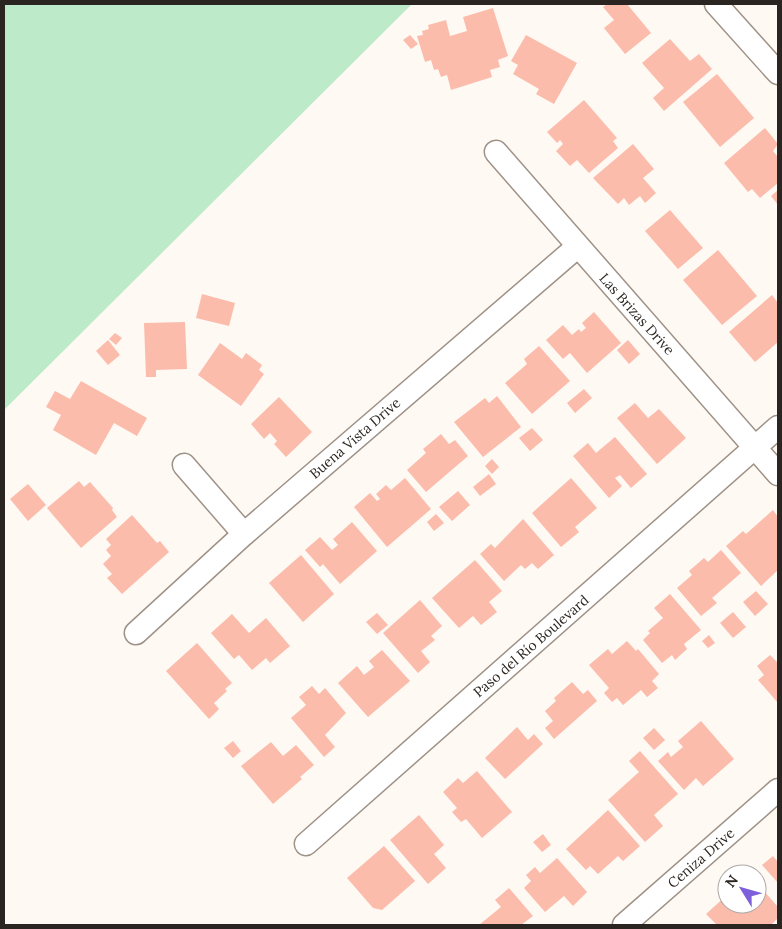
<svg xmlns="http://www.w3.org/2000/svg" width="782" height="929" font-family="Lora,serif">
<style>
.green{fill:#bdeac8}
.building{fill:#fcbcab}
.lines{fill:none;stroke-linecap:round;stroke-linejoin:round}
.street-casing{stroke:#9e9287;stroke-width:25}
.street{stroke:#fff;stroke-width:22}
.labels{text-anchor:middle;stroke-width:5;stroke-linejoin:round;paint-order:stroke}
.street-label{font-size:14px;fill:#2a2521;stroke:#fff}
</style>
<rect width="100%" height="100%" fill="#fff9f4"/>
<path class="green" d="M 4,4 L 412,4 L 4,410 Z"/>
<g class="building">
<path d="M 607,4 L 627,4 L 651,33 L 625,54 L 604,28 L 614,20 L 603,7 Z"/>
<path d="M 493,8 L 508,56 L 498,60 L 500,67 L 490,70 L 492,77 L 451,90 L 447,75 L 441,77 L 438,69 L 434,70 L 431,60 L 425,62 L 417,36 L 423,35 L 422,31 L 429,29 L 428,25 L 446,20 L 450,36 L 467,31 L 463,17 Z"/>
<path d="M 410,35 L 418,44 L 411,49 L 403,40 Z"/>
<path d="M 526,35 L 577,63 L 554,104 L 536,94 L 539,89 L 513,74 L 518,65 L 511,61 Z"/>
<path d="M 670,39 L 690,61 L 699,54 L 712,69 L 664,111 L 653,98 L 664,88 L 642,63 Z"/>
<path d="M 717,74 L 754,118 L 720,147 L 683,102 Z"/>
<path d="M 584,100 L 617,138 L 613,141 L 618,148 L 589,173 L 577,160 L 570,166 L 556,151 L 563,144 L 560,140 L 557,143 L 547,132 Z"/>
<path d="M 765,128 L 778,144 L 773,151 L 778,157 L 778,183 L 760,198 L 752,189 L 748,192 L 724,163 Z"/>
<path d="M 633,144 L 654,169 L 643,178 L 656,193 L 645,203 L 640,196 L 629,205 L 624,198 L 618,204 L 593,178 Z"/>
<path d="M 778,190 L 778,205 L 771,196 Z"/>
<path d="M 670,210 L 703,248 L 678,269 L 645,231 Z"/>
<path d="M 718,250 L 757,296 L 722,325 L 683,280 Z"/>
<path d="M 202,294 L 235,303 L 229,326 L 196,318 Z"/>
<path d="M 772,295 L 778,303 L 778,342 L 755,362 L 729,332 Z"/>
<path d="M 594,312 L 621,343 L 587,373 L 570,353 L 563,359 L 546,340 L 563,325 L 572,335 L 579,329 L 581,332 L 586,328 L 582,323 Z"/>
<path d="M 185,322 L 187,369 L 156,370 L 156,377 L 146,377 L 144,323 Z"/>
<path d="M 115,333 L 122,338 L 116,345 L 109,339 Z"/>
<path d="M 108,340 L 120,355 L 108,365 L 96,351 Z"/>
<path d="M 628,340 L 640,354 L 629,364 L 617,350 Z"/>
<path d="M 220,343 L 242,359 L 246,353 L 262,365 L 259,370 L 264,374 L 241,406 L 198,375 Z"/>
<path d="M 539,346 L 570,381 L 532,414 L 505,383 L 527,364 L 524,359 Z"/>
<path d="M 81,381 L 147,418 L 137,436 L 114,423 L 96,455 L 53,430 L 61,415 L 46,407 L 55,391 L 70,399 Z"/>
<path d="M 584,389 L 592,398 L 575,413 L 567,403 Z"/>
<path d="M 497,396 L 521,427 L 483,457 L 454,422 L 485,398 L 489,403 Z"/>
<path d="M 279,397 L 312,432 L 286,457 L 274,444 L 277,441 L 270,433 L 264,439 L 251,424 Z"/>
<path d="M 635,403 L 648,418 L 659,409 L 686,438 L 657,464 L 617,418 Z"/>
<path d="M 532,428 L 543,440 L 530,451 L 519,438 Z"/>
<path d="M 441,434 L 449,444 L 455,440 L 468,456 L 426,492 L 407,470 L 426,453 L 423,449 Z"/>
<path d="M 615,437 L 647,474 L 631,488 L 620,475 L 615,478 L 622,486 L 609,498 L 573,456 L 588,443 L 596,453 Z"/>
<path d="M 492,459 L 499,467 L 492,474 L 485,466 Z"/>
<path d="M 489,474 L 496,484 L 480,496 L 473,487 Z"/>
<path d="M 405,478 L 431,509 L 387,547 L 354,507 L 370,493 L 377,501 L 380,499 L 376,494 L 386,485 L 391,490 Z"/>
<path d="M 571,478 L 597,508 L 575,527 L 579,532 L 561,547 L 532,513 Z"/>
<path d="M 79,481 L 84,487 L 90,482 L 113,508 L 112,510 L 117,517 L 81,548 L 47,508 Z"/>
<path d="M 28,484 L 46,505 L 28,521 L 10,499 Z"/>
<path d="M 458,491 L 470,505 L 452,521 L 439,507 Z"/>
<path d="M 773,510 L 778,517 L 778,570 L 761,586 L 726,546 L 743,531 L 746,534 Z"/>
<path d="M 436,514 L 444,523 L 434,531 L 427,522 Z"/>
<path d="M 132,515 L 157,543 L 160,541 L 169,552 L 122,594 L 107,578 L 112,574 L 103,564 L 111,556 L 106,550 L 111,545 L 106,539 Z"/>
<path d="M 523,519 L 554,555 L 538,569 L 532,563 L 525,569 L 521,565 L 504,581 L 480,554 L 491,544 L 495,548 Z"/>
<path d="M 352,522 L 377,551 L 340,584 L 323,564 L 320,567 L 305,550 L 320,537 L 332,550 L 338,545 L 333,539 Z"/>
<path d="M 721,550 L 741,573 L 712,598 L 717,603 L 701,616 L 677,588 L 692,575 L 689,571 L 704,558 L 708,562 Z"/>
<path d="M 301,555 L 334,594 L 303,622 L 269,583 Z"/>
<path d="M 475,560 L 502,591 L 489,602 L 497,612 L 481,625 L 473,616 L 459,628 L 432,598 Z"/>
<path d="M 756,591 L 768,604 L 755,616 L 743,602 Z"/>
<path d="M 670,594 L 701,630 L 684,644 L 687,649 L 675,660 L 672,655 L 662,663 L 643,640 L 650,633 L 648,631 L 663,618 L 654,608 Z"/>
<path d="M 420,600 L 442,626 L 431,636 L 435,640 L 421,651 L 430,662 L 418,673 L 383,633 Z"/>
<path d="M 733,612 L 746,627 L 733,638 L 720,623 Z"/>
<path d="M 377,613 L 388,625 L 377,634 L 366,622 Z"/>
<path d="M 232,614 L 249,633 L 266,618 L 290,646 L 270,663 L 266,658 L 252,670 L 239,655 L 234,659 L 211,633 Z"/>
<path d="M 709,635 L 715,643 L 708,648 L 702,641 Z"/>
<path d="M 627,641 L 636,651 L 638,649 L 659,674 L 652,681 L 658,688 L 647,697 L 641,690 L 623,705 L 617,698 L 612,702 L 604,693 L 609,688 L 589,665 L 608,649 L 612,654 Z"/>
<path d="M 197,643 L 232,683 L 225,689 L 227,691 L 214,703 L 219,709 L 209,719 L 166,671 Z"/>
<path d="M 382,650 L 410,681 L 368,717 L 338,683 L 357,666 L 364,675 L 374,667 L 369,661 Z"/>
<path d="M 770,655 L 778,663 L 778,703 L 758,680 L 764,675 L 757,666 Z"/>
<path d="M 572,682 L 583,694 L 588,690 L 597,701 L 554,739 L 545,728 L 553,721 L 545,711 L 556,701 L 554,698 Z"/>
<path d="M 312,686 L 319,694 L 325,688 L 346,713 L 325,735 L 335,747 L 324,757 L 291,718 L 306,705 L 299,697 Z"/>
<path d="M 701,721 L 734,759 L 703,786 L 696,778 L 684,790 L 658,761 L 668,752 L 671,757 L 683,747 L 678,741 Z"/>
<path d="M 517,727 L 528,740 L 534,734 L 543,744 L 505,779 L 485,758 Z"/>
<path d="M 654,728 L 665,740 L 654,750 L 643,738 Z"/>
<path d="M 233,741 L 241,751 L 233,758 L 224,748 Z"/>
<path d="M 271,742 L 283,756 L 296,745 L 314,765 L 300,777 L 302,779 L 273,804 L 241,766 Z"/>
<path d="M 640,751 L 678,794 L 654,815 L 663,826 L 645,842 L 608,800 L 639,772 L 629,761 Z"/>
<path d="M 477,771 L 512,812 L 482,838 L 466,819 L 461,822 L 452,812 L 457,808 L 443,792 L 458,778 L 463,783 Z"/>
<path d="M 608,810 L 640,846 L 623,861 L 618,856 L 598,874 L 590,866 L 586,870 L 566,849 Z"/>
<path d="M 419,815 L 444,845 L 434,854 L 446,868 L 428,884 L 390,840 Z"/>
<path d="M 543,834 L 551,845 L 542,852 L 533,842 Z"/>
<path d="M 384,846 L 415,881 L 382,910 L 373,908 L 347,878 Z"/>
<path d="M 773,856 L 778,862 L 778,883 L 762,865 Z"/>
<path d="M 557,858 L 587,892 L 573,906 L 564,896 L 545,912 L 524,888 L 531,881 L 526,875 L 535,867 L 540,873 Z"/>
<path d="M 757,883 L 778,907 L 778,918 L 771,925 L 717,925 L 706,914 L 727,895 L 727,904 L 757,904 Z"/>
<path d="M 509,888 L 533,916 L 521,925 L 479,925 L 501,907 L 495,900 Z"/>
</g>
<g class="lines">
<g class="street-casing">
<g id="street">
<path d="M 716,4 L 778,73"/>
<path d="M 496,152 L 778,474"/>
<path d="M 184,465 L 244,534"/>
<path d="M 136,633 L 244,534 L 577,247"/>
<path d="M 306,844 L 778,427"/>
<path d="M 624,925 L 778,790"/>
</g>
</g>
<use href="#street" class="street"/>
</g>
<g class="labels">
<g class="street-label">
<text transform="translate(637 314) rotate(48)" y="5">Las Brizas Drive</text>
<text transform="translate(355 438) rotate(-41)" y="5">Buena Vista Drive</text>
<text transform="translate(531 646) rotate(-41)" y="5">Paso del Río Boulevard</text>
<text transform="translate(701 858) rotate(-41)" y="5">Ceniza Drive</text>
</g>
</g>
<rect width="782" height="929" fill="none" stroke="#2a2521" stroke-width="10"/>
<g transform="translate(742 889) rotate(307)"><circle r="24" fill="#ffffff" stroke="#aaa8a6"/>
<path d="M0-4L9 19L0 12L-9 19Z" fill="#7e60da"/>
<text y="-8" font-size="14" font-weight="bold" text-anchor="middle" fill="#2a2521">N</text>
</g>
</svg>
